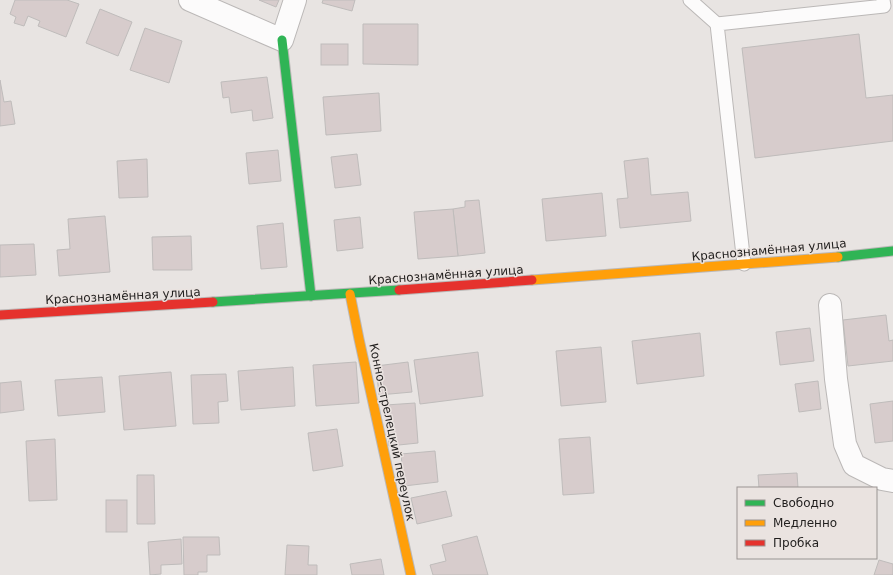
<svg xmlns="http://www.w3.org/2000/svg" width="893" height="575" font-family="'DejaVu Sans',sans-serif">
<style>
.building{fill:#d7cccc;stroke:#bfbcbb}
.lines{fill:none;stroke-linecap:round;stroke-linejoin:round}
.lane-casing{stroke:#bbb8b7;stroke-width:15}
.street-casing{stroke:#bbb8b7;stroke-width:24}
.fast-casing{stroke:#bbb8b7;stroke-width:11}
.slow-casing{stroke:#bbb8b7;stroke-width:11}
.jam-casing{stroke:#bbb8b7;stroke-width:11}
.lane{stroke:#fcfbfb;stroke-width:13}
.street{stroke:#fcfbfb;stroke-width:22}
.fast{stroke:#30b455;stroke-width:9}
.slow{stroke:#ff9f0a;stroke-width:9}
.jam{stroke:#e5322d;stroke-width:9}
.labels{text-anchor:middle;stroke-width:3;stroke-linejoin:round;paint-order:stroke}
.street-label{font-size:12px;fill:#201e1d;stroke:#eae3e0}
</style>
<rect width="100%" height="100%" fill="#e8e4e2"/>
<g class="building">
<path d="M 15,0 L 67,0 L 79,4 L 66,37 L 38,26 L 40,21 L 28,16 L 24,26 L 14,23 L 16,17 L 10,14 Z"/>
<path d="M 259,0 L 279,0 L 276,7 Z"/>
<path d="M 323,0 L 355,0 L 352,11 L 322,3 Z"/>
<path d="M 100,9 L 132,22 L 118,56 L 86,43 Z"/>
<path d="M 363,24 L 418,24 L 418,65 L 363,64 Z"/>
<path d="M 145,28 L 182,41 L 169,83 L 130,70 Z"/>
<path d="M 859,34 L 866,98 L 893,95 L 893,141 L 755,158 L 742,48 Z"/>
<rect x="321" y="44" width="27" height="21"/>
<path d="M 267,77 L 273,118 L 253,121 L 252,110 L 231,113 L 229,97 L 223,98 L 221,82 Z"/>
<path d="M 0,80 L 4,102 L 11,101 L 15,124 L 0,126 Z"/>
<path d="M 379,93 L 381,131 L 326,135 L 323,97 Z"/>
<path d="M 278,150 L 281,181 L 249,184 L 246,153 Z"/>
<path d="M 357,154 L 361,185 L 335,188 L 331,157 Z"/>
<path d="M 648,158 L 651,195 L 688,192 L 691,221 L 620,228 L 617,199 L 628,198 L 624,161 Z"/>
<path d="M 147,159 L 148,197 L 119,198 L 117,161 Z"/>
<path d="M 602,193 L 606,236 L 546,241 L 542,199 Z"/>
<path d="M 479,200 L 485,253 L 458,256 L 453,209 L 465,207 L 465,201 Z"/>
<path d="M 453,209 L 458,256 L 418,259 L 414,212 Z"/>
<path d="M 105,216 L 110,272 L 59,276 L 57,250 L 70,249 L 68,219 Z"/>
<path d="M 360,217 L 363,248 L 337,251 L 334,220 Z"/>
<path d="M 283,223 L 287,267 L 261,269 L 257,226 Z"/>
<path d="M 191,236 L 192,270 L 153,270 L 152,237 Z"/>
<path d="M 34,244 L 36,275 L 0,277 L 0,245 Z"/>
<path d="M 886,315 L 889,341 L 893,340 L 893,361 L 848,366 L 843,320 Z"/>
<path d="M 810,328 L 814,361 L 780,365 L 776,332 Z"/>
<path d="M 700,333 L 704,376 L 637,384 L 632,341 Z"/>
<path d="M 601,347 L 606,402 L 561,406 L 556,351 Z"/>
<path d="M 478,352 L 483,396 L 420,404 L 414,360 Z"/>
<path d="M 356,362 L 359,403 L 316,406 L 313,365 Z"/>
<path d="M 408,362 L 412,392 L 379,395 L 376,366 Z"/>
<path d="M 293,367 L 295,406 L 241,410 L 238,371 Z"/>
<path d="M 171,372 L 176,426 L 124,430 L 119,376 Z"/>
<path d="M 226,374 L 228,401 L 218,402 L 219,423 L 193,424 L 191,375 Z"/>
<path d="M 102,377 L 105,412 L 58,416 L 55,380 Z"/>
<path d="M 21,381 L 24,410 L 0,413 L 0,383 Z"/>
<path d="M 818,381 L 821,409 L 799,412 L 795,384 Z"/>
<path d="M 893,401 L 893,441 L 875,443 L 870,404 Z"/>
<path d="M 415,403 L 418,443 L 389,446 L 386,405 Z"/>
<path d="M 337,429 L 343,466 L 313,471 L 308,433 Z"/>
<path d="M 590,437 L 594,493 L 563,495 L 559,439 Z"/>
<path d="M 55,439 L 57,500 L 29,501 L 26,441 Z"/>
<path d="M 435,451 L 438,482 L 404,486 L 401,454 Z"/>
<path d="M 797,473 L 798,488 L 759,488 L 758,475 Z"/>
<path d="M 137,475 L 154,475 L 155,524 L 137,524 Z"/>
<path d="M 446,491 L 452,516 L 417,524 L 411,498 Z"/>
<rect x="106" y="500" width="21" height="32"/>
<path d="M 477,536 L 488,575 L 433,575 L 430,565 L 446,561 L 442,545 Z"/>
<path d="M 183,537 L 219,537 L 220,555 L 207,555 L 207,572 L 198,572 L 198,575 L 184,575 Z"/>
<path d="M 181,539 L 182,564 L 161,565 L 161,574 L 150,575 L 148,542 Z"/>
<path d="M 287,545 L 309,546 L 308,565 L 317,565 L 317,575 L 285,575 Z"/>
<path d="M 381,559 L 384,575 L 352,575 L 350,564 Z"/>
<path d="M 879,560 L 893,564 L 893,575 L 874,575 Z"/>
</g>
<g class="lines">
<g class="lane-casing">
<g id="lane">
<path d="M 690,0 L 717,24"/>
<path d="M 744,264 L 717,24 L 884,6 L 883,0"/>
</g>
</g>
<g class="street-casing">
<g id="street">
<path d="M 190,0 L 282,40 L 295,0"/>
<path d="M 830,305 L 836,379 L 845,444 L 854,465 L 882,479 L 893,481"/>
</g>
</g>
<g class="fast-casing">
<g id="fast">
<path d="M 282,40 L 311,296"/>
<path d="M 838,257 L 893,251"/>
<path d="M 213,302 L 399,290"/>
</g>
</g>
<g class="slow-casing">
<g id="slow">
<path d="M 532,280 L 838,257"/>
<path d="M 350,294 L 359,339 L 411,575"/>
</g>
</g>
<g class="jam-casing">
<g id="jam">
<path d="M 399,290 L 532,280"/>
<path d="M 0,315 L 213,302"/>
</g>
</g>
<use href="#lane" class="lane"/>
<use href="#street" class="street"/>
<use href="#fast" class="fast"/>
<use href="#slow" class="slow"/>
<use href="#jam" class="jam"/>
</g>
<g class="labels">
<g class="street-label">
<text transform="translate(769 250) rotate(-5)" y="4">Краснознамённая улица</text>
<text transform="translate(446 275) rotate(-4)" y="4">Краснознамённая улица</text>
<text transform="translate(123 296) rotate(-3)" y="4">Краснознамённая улица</text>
<text transform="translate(392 432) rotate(78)" y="4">Конно-стрелецкий переулок</text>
</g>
</g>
<rect x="737" y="487" width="140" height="72" fill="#eae3e0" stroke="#999492"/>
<rect x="745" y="500" width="20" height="6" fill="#30b455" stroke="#999492"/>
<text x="773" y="507" font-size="12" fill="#201e1d">Свободно</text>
<rect x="745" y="520" width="20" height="6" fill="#ff9f0a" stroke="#999492"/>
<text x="773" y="527" font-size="12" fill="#201e1d">Медленно</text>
<rect x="745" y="540" width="20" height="6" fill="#e5322d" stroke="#999492"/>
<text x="773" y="547" font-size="12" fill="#201e1d">Пробка</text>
</svg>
